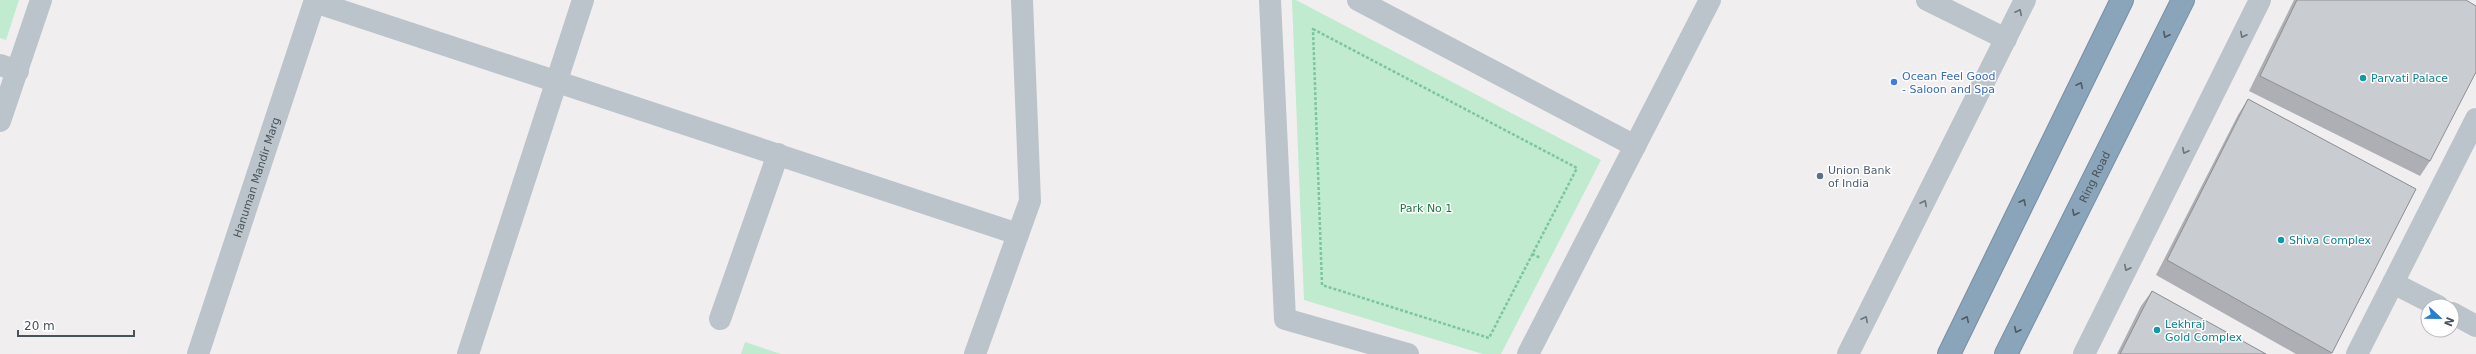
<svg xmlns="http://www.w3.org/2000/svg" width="2476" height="354" font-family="'DejaVu Sans',sans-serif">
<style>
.green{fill:#c0ebce}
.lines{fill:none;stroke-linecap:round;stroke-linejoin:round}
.highway-casing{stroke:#768fa5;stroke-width:24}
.path{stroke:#7cc69c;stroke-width:2.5;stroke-dasharray:3 2;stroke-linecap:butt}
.minor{stroke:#bbc4ca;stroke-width:22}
.highway{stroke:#8aa4b9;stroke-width:22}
.wall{fill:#adafb4}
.building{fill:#c9ccd1;stroke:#8d8f92}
.oneway{stroke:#6a757c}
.oneway2{stroke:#4f5b64}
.culture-dot{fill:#0f9aa8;stroke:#fff;stroke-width:1.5}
.shop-dot{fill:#3f7fe0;stroke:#fff;stroke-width:1.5}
.service-dot{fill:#5c6f8a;stroke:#fff;stroke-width:1.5}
.labels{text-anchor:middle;stroke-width:3;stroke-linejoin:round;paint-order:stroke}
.shop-label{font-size:11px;fill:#366cbe;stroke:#fff;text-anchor:start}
.culture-label{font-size:11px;fill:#0d838f;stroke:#fff;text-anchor:start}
.service-label{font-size:11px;fill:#4e5e75;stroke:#fff;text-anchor:start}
.street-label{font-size:11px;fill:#48535a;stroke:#fff}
.park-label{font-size:11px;fill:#1f7544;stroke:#fff}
</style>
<rect width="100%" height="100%" fill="#f1eeef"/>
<g class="green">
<path d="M 0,0 L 19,0 L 6,40 L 0,38 Z"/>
<path d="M 1292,0 L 1296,0 L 1601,160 L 1501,354 L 1483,354 L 1304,300 Z"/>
<path d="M 745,342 L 781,354 L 741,354 Z"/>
</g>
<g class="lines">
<g class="highway-casing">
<g id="highway">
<path d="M 1949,354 L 2122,0"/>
<path id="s2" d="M 2006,354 L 2183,0"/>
</g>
</g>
<g class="path">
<path d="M 1313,29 L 1577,168 L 1489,338 L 1322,285 Z"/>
<path d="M 1532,254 L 1541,258"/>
</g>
<g class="minor">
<path d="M 1270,0 L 1285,319 L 1408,354"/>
<path d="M 1358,0 L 1635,146"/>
<path d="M 1927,0 L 2006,39"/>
<path d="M 315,2 L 1018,234"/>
<path d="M 0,65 L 18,71"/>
<path d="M 0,121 L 41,0"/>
<path d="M 2393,283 L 2438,306"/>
<path d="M 2452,313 L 2476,326"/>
<path d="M 720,319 L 778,154"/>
<path id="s1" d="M 198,354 L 315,0"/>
<path d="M 468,354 L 583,0"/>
<path d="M 975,354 L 1030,201 L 1022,0"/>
<path d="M 1528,354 L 1710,0"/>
<path d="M 1848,354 L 2025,0"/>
<path d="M 2084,354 L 2260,0"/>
<path d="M 2357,354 L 2476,119"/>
</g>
<use href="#highway" class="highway"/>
</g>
<g class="wall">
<path d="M 2294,0 L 2466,0 L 2430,161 L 2420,176 L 2249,91 Z"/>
<path d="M 2248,99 L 2416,189 L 2331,354 L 2296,354 L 2156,275 L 2238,115 Z"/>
<path d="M 2152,291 L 2266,354 L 2117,354 L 2141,306 Z"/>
</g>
<g class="building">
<path d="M 2297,0 L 2466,0 L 2476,6 L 2476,72 L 2430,161 L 2260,76 Z"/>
<path d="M 2248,99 L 2416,189 L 2332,353 L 2167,260 Z"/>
<path d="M 2152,291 L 2266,354 L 2120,354 Z"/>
</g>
<defs><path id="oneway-chevron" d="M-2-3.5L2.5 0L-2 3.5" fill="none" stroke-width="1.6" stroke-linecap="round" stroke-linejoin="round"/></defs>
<g class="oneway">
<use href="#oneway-chevron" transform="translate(2019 12) rotate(-63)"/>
<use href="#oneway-chevron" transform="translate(2243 35) rotate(117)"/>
<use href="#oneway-chevron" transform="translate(2185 151) rotate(117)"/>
<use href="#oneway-chevron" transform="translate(1924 203) rotate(-63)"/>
<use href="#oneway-chevron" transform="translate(2127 268) rotate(117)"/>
<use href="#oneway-chevron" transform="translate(1865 319) rotate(-63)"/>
</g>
<g class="oneway2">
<use href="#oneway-chevron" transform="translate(2166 35) rotate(117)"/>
<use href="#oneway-chevron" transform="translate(2080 85) rotate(-64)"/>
<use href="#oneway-chevron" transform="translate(2023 202) rotate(-64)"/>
<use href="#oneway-chevron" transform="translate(2075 213) rotate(117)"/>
<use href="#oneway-chevron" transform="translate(1966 319) rotate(-64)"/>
<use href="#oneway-chevron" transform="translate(2017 330) rotate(116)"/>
</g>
<g class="culture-dot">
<circle cx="2363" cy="78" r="4"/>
<circle cx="2281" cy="240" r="4"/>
<circle cx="2157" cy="330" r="4"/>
</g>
<circle class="shop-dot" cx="1894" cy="82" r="4"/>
<circle class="service-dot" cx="1820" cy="176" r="4"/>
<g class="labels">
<g class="shop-label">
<text x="1902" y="80">Ocean Feel Good<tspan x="1902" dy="13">- Saloon and Spa</tspan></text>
</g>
<g class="culture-label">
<text x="2371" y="82">Parvati Palace</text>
<text x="2289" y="244">Shiva Complex</text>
<text x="2165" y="328">Lekhraj<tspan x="2165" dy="13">Gold Complex</tspan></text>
</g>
<g class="service-label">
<text x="1828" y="174">Union Bank<tspan x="1828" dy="13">of India</tspan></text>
</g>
<g class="street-label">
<text dy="4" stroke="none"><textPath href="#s1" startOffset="186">Hanuman Mandir Marg</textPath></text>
<text dy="4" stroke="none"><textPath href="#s2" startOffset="198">Ring Road</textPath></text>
</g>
<g class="park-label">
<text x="1426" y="212">Park No 1</text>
</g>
</g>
<g transform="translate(2440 318) rotate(112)"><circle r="19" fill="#ffffff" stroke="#b6babd"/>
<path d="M0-3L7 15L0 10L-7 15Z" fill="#297ed0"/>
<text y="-6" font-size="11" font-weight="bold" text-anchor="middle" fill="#48535a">N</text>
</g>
<path d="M18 330v6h116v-6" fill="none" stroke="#48535a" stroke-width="2"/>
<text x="24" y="330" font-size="12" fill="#48535a" stroke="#ffffff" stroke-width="3" paint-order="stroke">20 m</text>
</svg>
